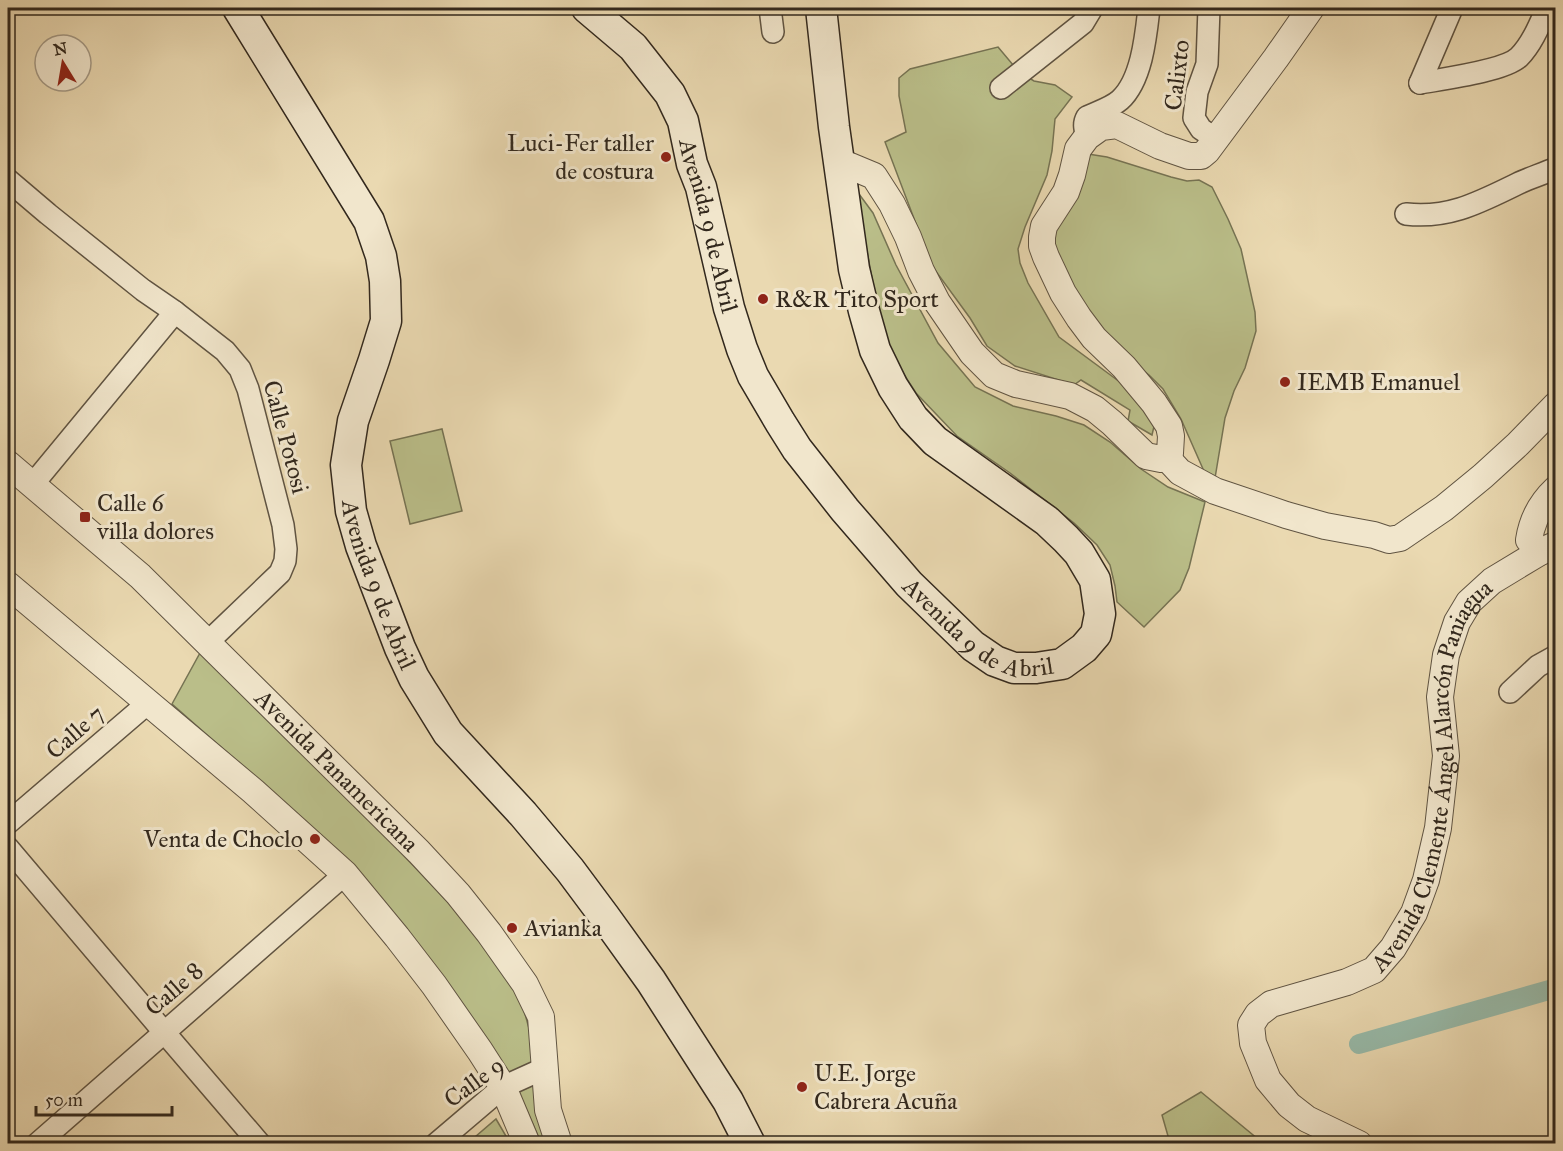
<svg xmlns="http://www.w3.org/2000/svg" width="1563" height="1151" font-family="'IM FELL Great Primer',serif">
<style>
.green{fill:#babe89;stroke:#767353;stroke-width:1.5}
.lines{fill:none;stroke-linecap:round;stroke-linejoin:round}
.canal{stroke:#98baa9;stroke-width:20}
.minor-casing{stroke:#605442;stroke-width:24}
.tertiary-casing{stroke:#605442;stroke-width:28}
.secondary-casing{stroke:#32281d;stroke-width:33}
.minor{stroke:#f1e6cc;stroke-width:21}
.tertiary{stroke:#f1e6cc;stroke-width:26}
.secondary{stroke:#f1e6cc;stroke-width:30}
.poi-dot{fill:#8f2418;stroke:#f1e6cc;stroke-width:2}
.labels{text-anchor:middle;stroke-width:6;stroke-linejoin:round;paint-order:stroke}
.street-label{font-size:24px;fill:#32281d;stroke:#f1e6cc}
.poi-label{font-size:24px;fill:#32281d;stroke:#f1e6cc;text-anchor:start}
</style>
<rect width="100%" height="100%" fill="#ead9b1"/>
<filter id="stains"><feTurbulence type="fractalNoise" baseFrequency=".00333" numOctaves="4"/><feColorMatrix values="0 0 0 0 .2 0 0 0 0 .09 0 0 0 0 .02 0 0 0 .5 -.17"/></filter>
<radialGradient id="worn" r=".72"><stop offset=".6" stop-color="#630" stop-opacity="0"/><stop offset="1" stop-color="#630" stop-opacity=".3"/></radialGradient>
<g class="green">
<path d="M 998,47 L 1019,72 L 1034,81 L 1055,85 L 1072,97 L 1055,119 L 1052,151 L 1047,175 L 1025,227 L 1018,249 L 1020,263 L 1028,283 L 1059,337 L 1128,388 L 1155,422 L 1152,435 L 1128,421 L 1130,410 L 1081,380 L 1074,385 L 1015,366 L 987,346 L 970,318 L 932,266 L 885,142 L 906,132 L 899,96 L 899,78 L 910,69 Z"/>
<path d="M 1088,154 L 1107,157 L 1171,177 L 1187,181 L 1199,180 L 1212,187 L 1228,219 L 1241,249 L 1255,312 L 1256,331 L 1245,368 L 1234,391 L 1225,418 L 1215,478 L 1207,478 L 1181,419 L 1163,389 L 1149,375 L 1126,357 L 1104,345 L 1038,244 Z"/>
<path d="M 859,194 L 873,213 L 896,265 L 938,343 L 975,387 L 1013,406 L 1056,416 L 1084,425 L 1110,442 L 1141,469 L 1168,487 L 1205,502 L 1189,568 L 1180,590 L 1144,627 L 1117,602 L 1115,586 L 1110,565 L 1097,545 L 1074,523 L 1010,473 L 957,436 L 916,393 L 892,356 L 879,316 L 861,219 Z"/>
<path d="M 442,429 L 462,511 L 410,524 L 390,441 Z"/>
<path d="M 200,653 L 372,822 L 462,917 L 520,996 L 530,1032 L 536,1113 L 546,1143 L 541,1143 L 527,1111 L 290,808 L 172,704 Z"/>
<path d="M 1201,1092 L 1258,1139 L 1306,1140 L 1313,1143 L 1170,1143 L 1162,1115 Z"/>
<path d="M 496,1119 L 510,1143 L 468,1143 Z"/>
</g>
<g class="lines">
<path class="canal" d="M 1359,1044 L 1556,988"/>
<g class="minor-casing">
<g id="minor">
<path d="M 770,8 L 773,32"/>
<path d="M 1209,8 L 1207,64 L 1197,92 L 1194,118 L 1201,129 L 1216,139"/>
<path d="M 1420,83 C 1442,79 1505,71 1519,57 C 1532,44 1540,24 1547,8"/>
<path d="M 1420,83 L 1452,8"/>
<path d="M 1001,88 L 1083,23 L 1092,8"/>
<path d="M 1087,137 C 1085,129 1083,124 1087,117 C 1097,112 1111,108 1120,100 C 1142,80 1146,35 1149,8"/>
<path d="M 8,180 L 48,214 L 143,290 L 175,312 L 225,351 L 240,369 L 248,389 L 283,525 L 286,549 L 285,561 L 280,573 L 208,642"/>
<path d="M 1406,214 C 1449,219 1480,202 1517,184 C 1529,178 1543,174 1556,168"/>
<path d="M 33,484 L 175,312"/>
<path d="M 1510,692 L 1538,666 L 1556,656"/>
<path d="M 8,823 L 148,703"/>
<path d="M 8,848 L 164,1032 L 260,1144"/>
<path d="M 37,1144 L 345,874"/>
<path d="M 436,1144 L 503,1087 L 545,1068"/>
</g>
</g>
<g class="tertiary-casing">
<g id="tertiary">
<path d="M 839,165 L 850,166 L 874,176 L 892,204 L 908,237 L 921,271 L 937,302 L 972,353 L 994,375 L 1016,384 L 1070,396 L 1095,409 L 1112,423 L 1146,456 L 1161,459 L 1166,457 L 1170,453 L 1171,436 L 1169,426 L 1154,403 L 1124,367 L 1094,338 L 1079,318 L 1063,293 L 1046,257 L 1042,246 L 1042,237 L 1044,226 L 1066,192 L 1072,175 L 1078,149 L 1087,137 L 1101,127 L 1117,125 L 1160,146 L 1189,156 L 1201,156 L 1207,151 L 1276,58 L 1311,8"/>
<path d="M 1166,457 L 1180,472 L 1215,491 L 1286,515 L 1325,526 L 1374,535 L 1389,540 L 1400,538 L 1444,508 L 1483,476 L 1518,444 L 1556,405"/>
<path id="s1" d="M 8,464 L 140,576 L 419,852 L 458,894 L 489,933 L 525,984 L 541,1017 L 548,1110 L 559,1144"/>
<path d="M 1555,545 L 1540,552 L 1529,540 C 1532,520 1541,503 1556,489"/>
<path d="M 8,585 L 253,791 L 345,874 L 397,937 L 434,985 L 480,1051 L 503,1087 L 527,1144"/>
<path id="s2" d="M 1359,1144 L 1307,1119 L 1289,1105 L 1268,1080 L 1253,1043 L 1251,1025 L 1258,1014 L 1271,1004 L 1347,982 L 1374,970 L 1393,948 L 1414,913 L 1426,880 L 1438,828 L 1446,756 L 1440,697 L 1446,655 L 1457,622 L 1469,602 L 1492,581 L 1540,552"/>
</g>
</g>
<g class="secondary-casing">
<g id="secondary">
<path id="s3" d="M 238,8 L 369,221 L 381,256 L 385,281 L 386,321 L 374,360 L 353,421 L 346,465 L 351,511 L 361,546 L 400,648 L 414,678 L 448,733 L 523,814 L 570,870 L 605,917 L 651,981 L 728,1101 L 750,1144"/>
<path id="s4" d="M 587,8 L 633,47 L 670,94 L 683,121 L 692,164 L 701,187 L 729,308 L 742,349 L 753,376 L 780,422 L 797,449 L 845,510 L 909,584 L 973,646 L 995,661 L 1014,668 L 1036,668 L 1062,664 L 1084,648 L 1096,634 L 1100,614 L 1095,580 L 1079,553 L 1066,539 L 1047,521 L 935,441 L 913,418 L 893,387 L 875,350 L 864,311 L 854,269 L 834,127 L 821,8"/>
</g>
</g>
<use href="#minor" class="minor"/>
<use href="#tertiary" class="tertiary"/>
<use href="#secondary" class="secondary"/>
</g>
<g class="poi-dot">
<circle cx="666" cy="157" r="6"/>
<circle cx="763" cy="299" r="6"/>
<circle cx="1285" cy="382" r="6"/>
<rect x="79" y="511" width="12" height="12" rx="3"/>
<circle cx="315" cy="839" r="6"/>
<circle cx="512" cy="928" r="6"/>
<circle cx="802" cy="1087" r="6"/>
</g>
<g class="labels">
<g class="street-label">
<text transform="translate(1177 75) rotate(-83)" y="8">Calixto</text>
<text dy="8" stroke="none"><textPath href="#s4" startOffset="258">Avenida 9 de Abril</textPath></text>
<text transform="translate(286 437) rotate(75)" y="8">Calle Potosi</text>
<text dy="8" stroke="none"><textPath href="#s3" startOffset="627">Avenida 9 de Abril</textPath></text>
<text dy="8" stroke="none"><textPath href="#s4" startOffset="762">Avenida 9 de Abril</textPath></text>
<text transform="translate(75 732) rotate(-41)" y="8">Calle 7</text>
<text dy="8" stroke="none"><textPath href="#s1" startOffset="450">Avenida Panamericana</textPath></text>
<text dy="8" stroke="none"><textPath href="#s2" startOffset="519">Avenida Clemente Ángel Alarcón Paniagua</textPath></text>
<text transform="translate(174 989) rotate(-41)" y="8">Calle 8</text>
<text transform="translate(474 1082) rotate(-36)" y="8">Calle 9</text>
</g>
<g class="poi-label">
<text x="654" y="151" text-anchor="end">Luci-Fer taller<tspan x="654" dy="28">de costura</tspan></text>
<text x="775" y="307">R&amp;R Tito Sport</text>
<text x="1297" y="390">IEMB Emanuel</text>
<text x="97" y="511">Calle 6<tspan x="97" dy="28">villa dolores</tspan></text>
<text x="303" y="847" text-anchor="end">Venta de Choclo</text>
<text x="524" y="936">Avianka</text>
<text x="814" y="1081">U.E. Jorge<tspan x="814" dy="28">Cabrera Acuña</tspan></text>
</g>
</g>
<rect width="1563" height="1151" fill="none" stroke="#ead9b1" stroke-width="30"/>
<rect x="9" y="9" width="1545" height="1133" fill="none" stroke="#32281d" stroke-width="3"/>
<rect x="15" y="15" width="1533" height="1121" fill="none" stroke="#32281d" stroke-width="1.5"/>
<g transform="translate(63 63) rotate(349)"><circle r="28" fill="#f1e6cc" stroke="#a59a86" stroke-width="1.5"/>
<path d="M0-4.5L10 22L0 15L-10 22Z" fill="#8f2418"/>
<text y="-9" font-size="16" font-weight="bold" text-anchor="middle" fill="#32281d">N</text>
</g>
<path d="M36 1106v9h136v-9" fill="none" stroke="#32281d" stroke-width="3"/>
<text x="45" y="1106" font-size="18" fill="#32281d" stroke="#f1e6cc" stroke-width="4.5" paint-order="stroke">50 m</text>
<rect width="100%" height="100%" filter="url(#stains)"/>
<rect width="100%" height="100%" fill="url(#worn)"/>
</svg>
